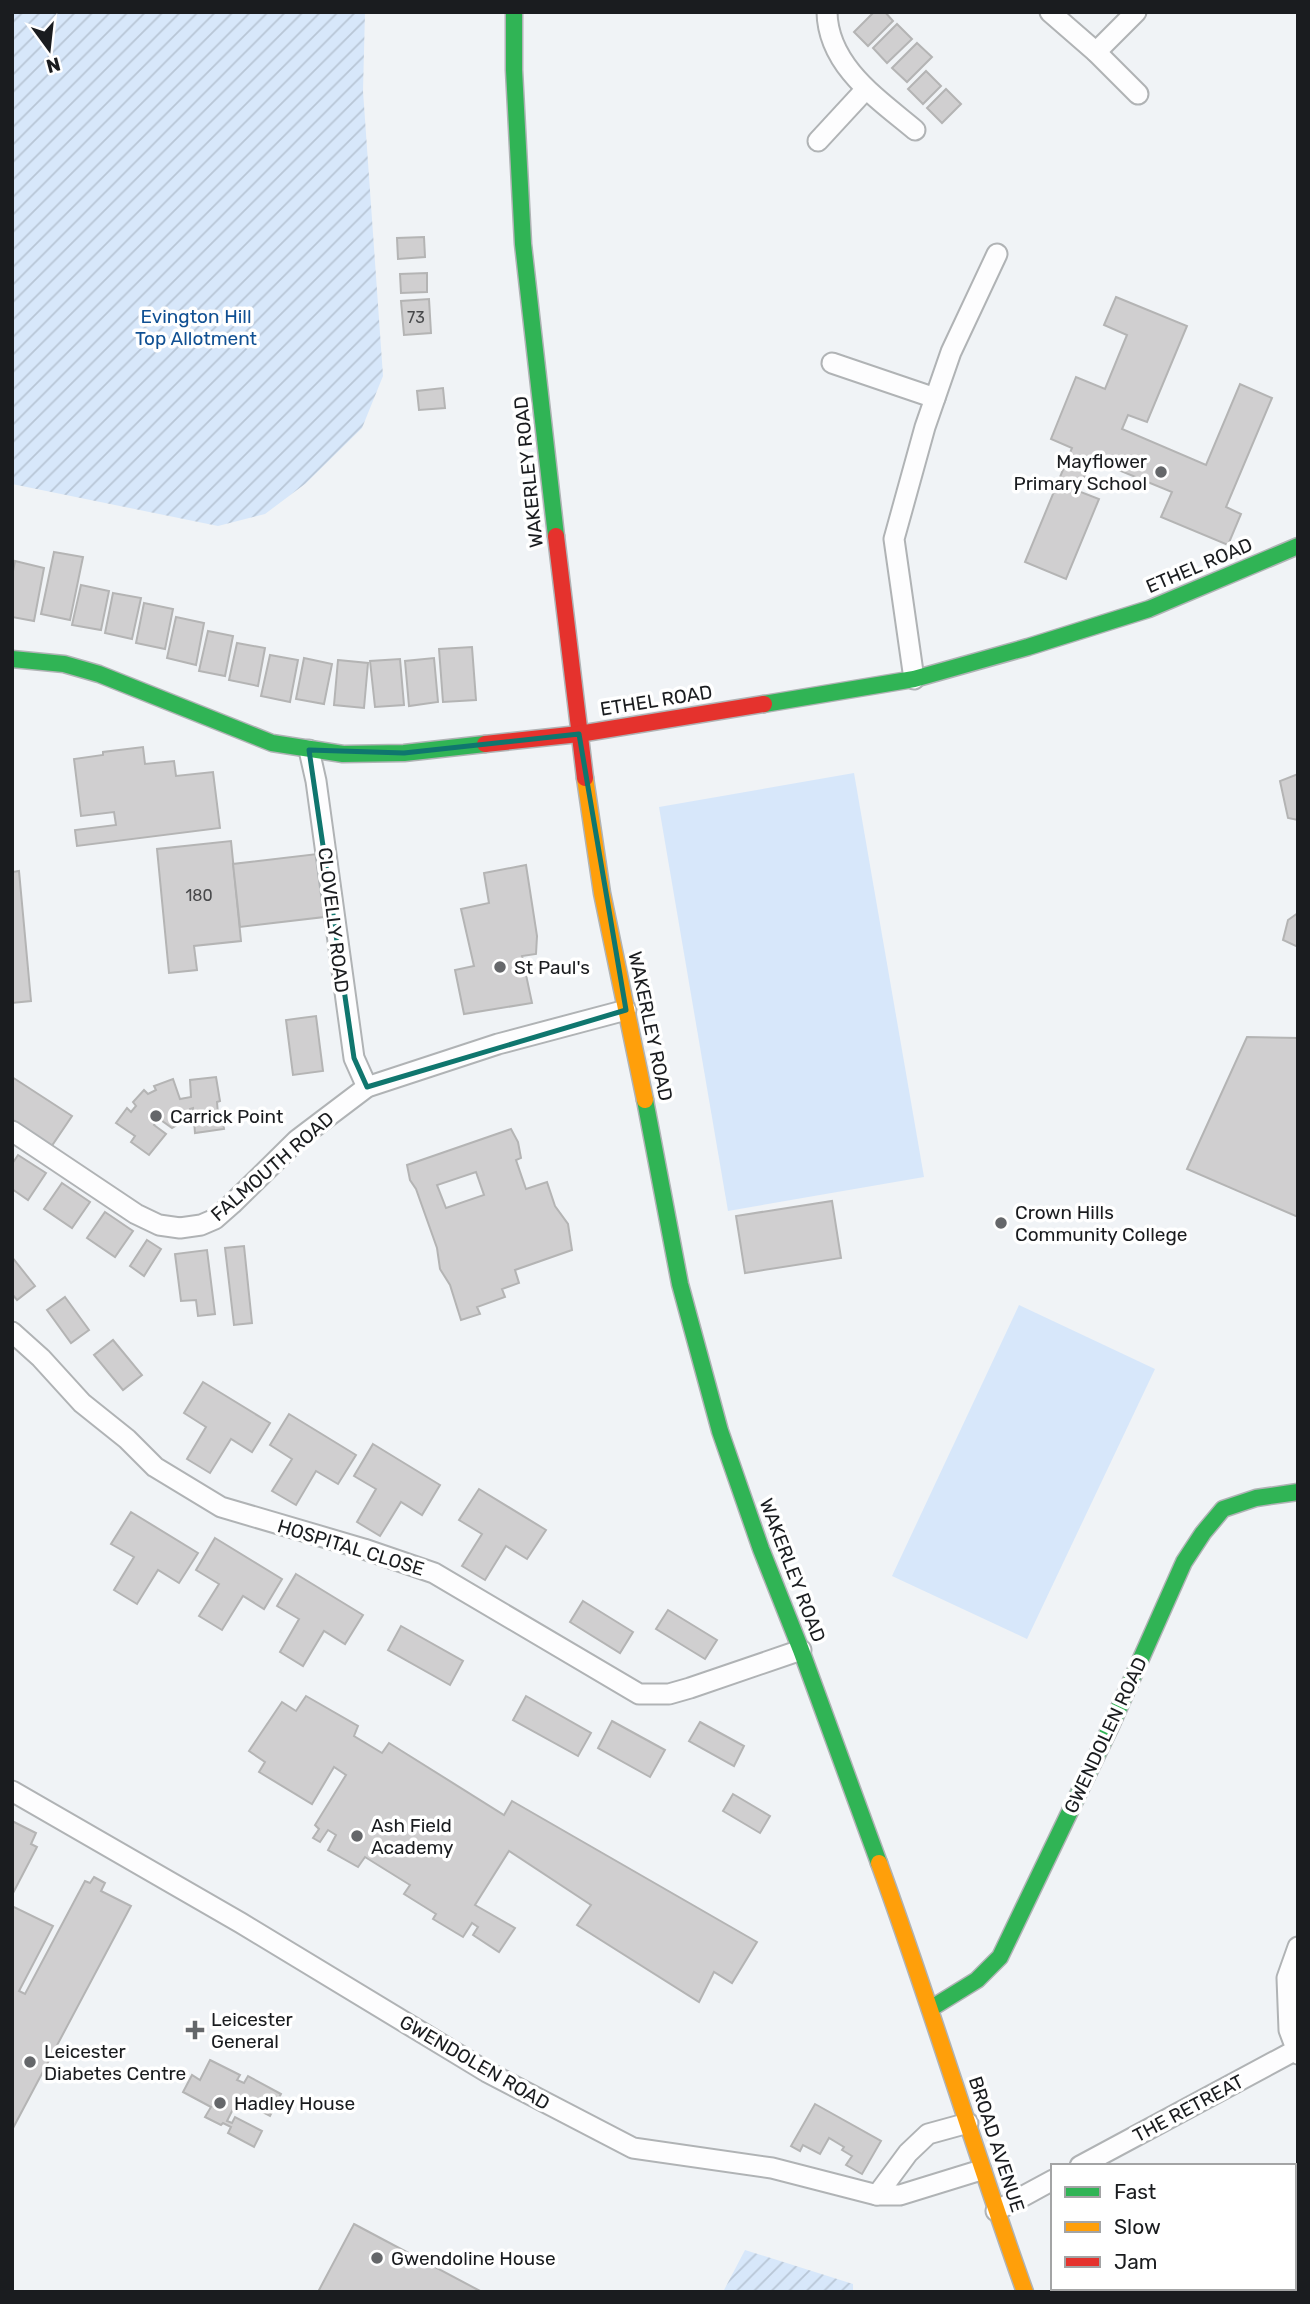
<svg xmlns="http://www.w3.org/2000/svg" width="1310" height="2304" font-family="Rubik,sans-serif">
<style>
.garden{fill:url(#garden-furrows)}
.pitch{fill:#d7e7fa}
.building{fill:#d0cfd0;stroke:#b4b4b4;stroke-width:2;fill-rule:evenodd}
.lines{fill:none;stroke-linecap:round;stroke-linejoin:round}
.street-casing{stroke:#b0b3b5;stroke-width:23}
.fast-casing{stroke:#b0b3b5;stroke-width:19}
.slow-casing{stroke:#b0b3b5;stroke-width:19}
.jam-casing{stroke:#b0b3b5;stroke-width:19}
.street{stroke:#fdfdfe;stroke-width:19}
.fast{stroke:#30b455;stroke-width:16}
.slow{stroke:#ff9f0a;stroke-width:16}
.jam{stroke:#e5322d;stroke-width:16}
.marked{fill:none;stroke:#0f766e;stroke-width:5;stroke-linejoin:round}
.poi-dot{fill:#65676a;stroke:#fff;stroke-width:2.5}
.labels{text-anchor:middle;stroke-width:7;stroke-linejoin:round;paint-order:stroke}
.number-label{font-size:16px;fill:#48494b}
.park-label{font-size:19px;fill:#105093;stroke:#fff}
.poi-label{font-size:19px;fill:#1a1c1f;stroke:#fff;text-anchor:start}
.street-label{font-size:19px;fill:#1a1c1f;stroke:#fff}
</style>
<defs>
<pattern id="garden-furrows" width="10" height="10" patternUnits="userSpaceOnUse" patternTransform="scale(1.75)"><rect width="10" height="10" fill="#d7e7fa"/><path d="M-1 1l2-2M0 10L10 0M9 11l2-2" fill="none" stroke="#b8c6d6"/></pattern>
</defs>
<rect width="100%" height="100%" fill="#f0f3f6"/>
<g class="garden">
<path d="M 12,12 L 365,12 L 363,91 L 383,376 L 362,428 L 305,484 L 265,514 L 218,526 L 12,484 Z"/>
<path d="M 745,2250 L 853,2284 L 853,2292 L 723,2292 Z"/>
</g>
<g class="pitch">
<path d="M 854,773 L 924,1177 L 728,1211 L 659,807 Z"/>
<path d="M 1019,1305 L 1155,1369 L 1027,1639 L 892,1576 Z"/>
</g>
<g class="building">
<path d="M 874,12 L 885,12 L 893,21 L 868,46 L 854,32 Z"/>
<path d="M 897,24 L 912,39 L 887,63 L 873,48 Z"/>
<path d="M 917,43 L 932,57 L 907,82 L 892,68 Z"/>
<path d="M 926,71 L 941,86 L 923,104 L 908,89 Z"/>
<path d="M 946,89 L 961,104 L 942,123 L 927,108 Z"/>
<path d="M 424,237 L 425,257 L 398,259 L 397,238 Z"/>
<path d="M 427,273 L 427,292 L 401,293 L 400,274 Z"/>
<path d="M 1116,297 L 1187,326 L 1147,422 L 1128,415 L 1122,429 L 1206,465 L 1240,384 L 1272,398 L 1226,507 L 1241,514 L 1228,545 L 1161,517 L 1172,492 L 1092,459 L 1078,491 L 1099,499 L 1066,579 L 1025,562 L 1072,448 L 1051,439 L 1076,377 L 1105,389 L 1127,335 L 1104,325 Z"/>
<path d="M 429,299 L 431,333 L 404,335 L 401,301 Z"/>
<path d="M 443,388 L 445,408 L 419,410 L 417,391 Z"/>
<path d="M 54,552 L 83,557 L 70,620 L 41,614 Z"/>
<path d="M 15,561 L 44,568 L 34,621 L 12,617 L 12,576 Z"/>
<path d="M 81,585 L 109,591 L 101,630 L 72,625 Z"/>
<path d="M 113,593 L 141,598 L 132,639 L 105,633 Z"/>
<path d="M 144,603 L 173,609 L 165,649 L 136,643 Z"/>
<path d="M 176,617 L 204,623 L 196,665 L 167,658 Z"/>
<path d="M 208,631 L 233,636 L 225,676 L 199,671 Z"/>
<path d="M 237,643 L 265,648 L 258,686 L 229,680 Z"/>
<path d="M 472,647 L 476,700 L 443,702 L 439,649 Z"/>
<path d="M 270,655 L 298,660 L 290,702 L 261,696 Z"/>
<path d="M 304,658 L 332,664 L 324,704 L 296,699 Z"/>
<path d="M 434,658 L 438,702 L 409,706 L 405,661 Z"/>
<path d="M 400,659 L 404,705 L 375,707 L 370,661 Z"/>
<path d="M 338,660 L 368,663 L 364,708 L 334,705 Z"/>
<path d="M 143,747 L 145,764 L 174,761 L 176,776 L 213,772 L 220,828 L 77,846 L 75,830 L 116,825 L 114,812 L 81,816 L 74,759 L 103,755 L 103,752 Z"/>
<path d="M 1298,774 L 1298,820 L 1288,818 L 1280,781 Z"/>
<path d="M 231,841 L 241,941 L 194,946 L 197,970 L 169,973 L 157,849 Z"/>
<path d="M 317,854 L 324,917 L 240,927 L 233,864 Z"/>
<path d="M 526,865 L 537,936 L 536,954 L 522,956 L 532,1003 L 464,1014 L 455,970 L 474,966 L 461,909 L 489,903 L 484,873 Z"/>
<path d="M 19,871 L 31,1001 L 12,1003 L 12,872 Z"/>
<path d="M 1298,913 L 1298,947 L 1283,940 L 1288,920 Z"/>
<path d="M 316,1016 L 323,1071 L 293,1075 L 286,1020 Z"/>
<path d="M 1247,1037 L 1298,1038 L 1298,1217 L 1187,1169 Z"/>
<path d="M 12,1077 L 72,1116 L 51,1147 L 12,1121 Z"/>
<path d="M 216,1077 L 220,1101 L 217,1102 L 218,1114 L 222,1114 L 224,1129 L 195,1133 L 193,1108 L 190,1109 L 190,1117 L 172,1128 L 158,1118 L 154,1125 L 166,1134 L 149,1155 L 131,1142 L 135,1136 L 116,1123 L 127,1108 L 131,1112 L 136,1106 L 133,1102 L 144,1090 L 148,1094 L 156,1090 L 154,1086 L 173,1079 L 180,1099 L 191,1097 L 190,1080 Z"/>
<path d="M 511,1129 L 518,1142 L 521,1158 L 516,1160 L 526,1189 L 547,1182 L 555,1206 L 568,1224 L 572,1250 L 515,1270 L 519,1283 L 502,1289 L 505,1297 L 477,1307 L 480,1314 L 461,1320 L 450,1285 L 440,1269 L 437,1248 L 416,1189 L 410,1180 L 407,1165 ZM 476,1172 L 484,1195 L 446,1208 L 437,1185 Z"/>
<path d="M 18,1155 L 46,1173 L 28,1200 L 12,1189 L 12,1164 Z"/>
<path d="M 62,1183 L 90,1202 L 72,1228 L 44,1209 Z"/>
<path d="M 832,1201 L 841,1258 L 745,1273 L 736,1216 Z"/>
<path d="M 105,1212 L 133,1231 L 115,1257 L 87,1238 Z"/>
<path d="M 147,1240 L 161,1249 L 144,1276 L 130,1266 Z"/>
<path d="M 244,1246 L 252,1323 L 234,1325 L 225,1248 Z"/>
<path d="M 207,1250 L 215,1314 L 198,1316 L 196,1300 L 181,1301 L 175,1254 Z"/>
<path d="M 12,1257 L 35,1286 L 17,1300 L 12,1294 Z"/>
<path d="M 65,1297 L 89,1330 L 71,1343 L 47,1310 Z"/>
<path d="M 113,1340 L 142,1375 L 123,1390 L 94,1355 Z"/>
<path d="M 203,1382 L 270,1423 L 252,1452 L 231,1439 L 210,1473 L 187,1459 L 206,1427 L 184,1413 Z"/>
<path d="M 289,1414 L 356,1455 L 338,1484 L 316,1471 L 296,1505 L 272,1491 L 292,1459 L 270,1445 Z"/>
<path d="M 373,1444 L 440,1485 L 422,1515 L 401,1502 L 380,1536 L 357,1522 L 376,1489 L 354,1476 Z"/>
<path d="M 479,1489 L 546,1530 L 527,1559 L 506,1546 L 485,1580 L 462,1566 L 482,1534 L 459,1520 Z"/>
<path d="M 131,1512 L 198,1553 L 179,1583 L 158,1570 L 137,1604 L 114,1590 L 134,1557 L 111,1544 Z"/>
<path d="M 215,1538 L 282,1579 L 264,1609 L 243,1596 L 222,1630 L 199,1616 L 219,1584 L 196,1570 Z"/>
<path d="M 296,1574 L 363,1615 L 345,1644 L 324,1631 L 303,1666 L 280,1652 L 299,1619 L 277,1606 Z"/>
<path d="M 583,1601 L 633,1632 L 620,1653 L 570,1622 Z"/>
<path d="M 668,1610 L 717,1640 L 705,1659 L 656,1629 Z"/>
<path d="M 401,1626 L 463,1661 L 450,1685 L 388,1650 Z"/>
<path d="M 306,1696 L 358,1726 L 354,1736 L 382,1753 L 389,1743 L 504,1815 L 512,1801 L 757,1942 L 732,1983 L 714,1972 L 699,2002 L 577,1925 L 591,1905 L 509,1851 L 475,1905 L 515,1928 L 499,1952 L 473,1935 L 478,1927 L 472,1923 L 463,1937 L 433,1919 L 436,1914 L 404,1894 L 410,1885 L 365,1857 L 358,1867 L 328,1850 L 336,1835 L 328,1830 L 320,1842 L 313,1838 L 319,1829 L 315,1825 L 346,1775 L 334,1767 L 312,1804 L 259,1772 L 265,1762 L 249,1751 L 282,1702 L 296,1711 Z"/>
<path d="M 526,1696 L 591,1733 L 578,1756 L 513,1720 Z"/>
<path d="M 612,1721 L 665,1750 L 650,1777 L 598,1748 Z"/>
<path d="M 700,1722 L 744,1746 L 734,1766 L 689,1741 Z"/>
<path d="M 733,1794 L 770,1816 L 760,1833 L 723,1811 Z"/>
<path d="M 12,1821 L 36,1833 L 31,1844 L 37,1847 L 12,1895 Z"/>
<path d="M 94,1877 L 105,1883 L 101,1891 L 131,1906 L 12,2130 L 12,1906 L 53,1926 L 19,1991 L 25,1994 L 85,1881 L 90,1883 Z"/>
<path d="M 210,2060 L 240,2075 L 237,2080 L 244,2083 L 248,2076 L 281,2094 L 270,2116 L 238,2099 L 227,2121 L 232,2123 L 235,2117 L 262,2131 L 254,2147 L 228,2133 L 231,2127 L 223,2123 L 221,2125 L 205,2117 L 211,2107 L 183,2092 L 192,2075 L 200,2080 Z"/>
<path d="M 815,2104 L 881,2141 L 862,2174 L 846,2165 L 852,2156 L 842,2150 L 844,2147 L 829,2138 L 820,2154 L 803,2145 L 800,2151 L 791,2146 Z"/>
<path d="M 354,2224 L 482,2292 L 318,2292 Z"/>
</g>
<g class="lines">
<g class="street-casing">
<g id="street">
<path d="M 827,12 C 828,66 878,99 915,130"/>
<path d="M 1050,12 L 1096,52 L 1138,94"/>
<path d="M 1096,52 L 1136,12"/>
<path d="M 818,141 L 866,89"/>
<path d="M 832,363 L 935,398"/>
<path d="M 914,679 L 894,539 L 925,427 L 951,352 L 997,254"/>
<path d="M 309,750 L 316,781 L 354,1058 L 367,1087"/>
<path d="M 12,1131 L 136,1214 L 159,1225 L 180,1228 L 201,1225 L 215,1219 L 232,1204 L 297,1140 L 367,1087 L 498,1044 L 626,1010"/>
<path d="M 12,1332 L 41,1358 L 82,1403 L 127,1439 L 155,1467 L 221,1507 L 364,1549 L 434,1573 L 639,1694 L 669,1694 L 690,1688 L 801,1650"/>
<path d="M 12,1791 L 241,1923 L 487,2072 L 633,2148 L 772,2168 L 877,2195 L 900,2195 L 981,2170"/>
<path d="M 1298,1947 L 1287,1978 L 1289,2030 L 1298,2054"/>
<path d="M 1080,2166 L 1296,2050"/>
<path d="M 877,2195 L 908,2153 L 928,2134 L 968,2123"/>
<path d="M 996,2211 L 1053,2180"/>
</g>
</g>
<g class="fast-casing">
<g id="fast">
<path d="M 514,12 L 514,70 L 523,244 L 556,536"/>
<path d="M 12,659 L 64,664 L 99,674 L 272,743 L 343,754 L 404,753 L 485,744"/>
<path d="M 764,704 L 914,679 L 1028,647 L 1149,609 L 1298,546"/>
<path d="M 645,1100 L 680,1284 L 720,1431 L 761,1549 L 801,1650 L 879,1863"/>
<path d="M 930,2009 L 977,1980 L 1000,1957 L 1111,1726 L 1184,1562 L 1203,1533 L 1223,1509 L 1256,1498 L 1298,1492"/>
</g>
</g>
<g class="slow-casing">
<g id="slow">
<path d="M 585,778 L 602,893 L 645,1100"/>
<path d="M 879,1863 C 931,2005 974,2150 1025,2292"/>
</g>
</g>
<g class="jam-casing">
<g id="jam">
<path d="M 556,536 L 585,778"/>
<path d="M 485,744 L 579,734 L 764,704"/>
</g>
</g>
<use href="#street" class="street"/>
<use href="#fast" class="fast"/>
<use href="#slow" class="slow"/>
<use href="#jam" class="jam"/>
</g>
<path class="marked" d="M 579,734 L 626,1010 L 367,1087 L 354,1058 L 309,750 L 404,753 Z"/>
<g class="poi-dot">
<circle cx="1161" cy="472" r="7"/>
<circle cx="500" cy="967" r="7"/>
<circle cx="156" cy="1116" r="7"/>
<circle cx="1001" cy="1223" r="7"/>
<circle cx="357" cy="1836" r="7"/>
<path d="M191.5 2019.5h7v7h7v7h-7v7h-7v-7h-7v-7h7z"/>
<circle cx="30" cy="2062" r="7"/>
<circle cx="220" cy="2103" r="7"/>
<circle cx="377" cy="2258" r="7"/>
</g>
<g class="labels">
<g class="number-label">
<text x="416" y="323">73</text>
<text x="199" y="901">180</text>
</g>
<g class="park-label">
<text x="196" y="323">Evington Hill<tspan x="196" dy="22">Top Allotment</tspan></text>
</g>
<g class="poi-label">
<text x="1147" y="468" text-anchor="end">Mayflower<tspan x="1147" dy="22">Primary School</tspan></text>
<text x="514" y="974">St Paul's</text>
<text x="170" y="1123">Carrick Point</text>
<text x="1015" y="1219">Crown Hills<tspan x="1015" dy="22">Community College</tspan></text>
<text x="371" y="1832">Ash Field<tspan x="371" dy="22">Academy</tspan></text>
<text x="211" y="2026">Leicester<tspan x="211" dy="22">General</tspan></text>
<text x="44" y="2058">Leicester<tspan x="44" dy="22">Diabetes Centre</tspan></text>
<text x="234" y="2110">Hadley House</text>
<text x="391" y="2265">Gwendoline House</text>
</g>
<g class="street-label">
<text transform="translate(528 472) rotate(-96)" y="7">WAKERLEY ROAD</text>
<text transform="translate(1199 565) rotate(-23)" y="7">ETHEL ROAD</text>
<text transform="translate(656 700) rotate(-9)" y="7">ETHEL ROAD</text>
<text transform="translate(334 920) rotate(83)" y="7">CLOVELLY ROAD</text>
<text transform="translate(651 1026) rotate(78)" y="7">WAKERLEY ROAD</text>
<text transform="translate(272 1166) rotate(-41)" y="7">FALMOUTH ROAD</text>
<text transform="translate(351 1547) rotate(17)" y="7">HOSPITAL CLOSE</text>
<text transform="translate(793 1570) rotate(69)" y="7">WAKERLEY ROAD</text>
<text transform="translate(1105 1735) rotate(-65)" y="7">GWENDOLEN ROAD</text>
<text transform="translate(475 2062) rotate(30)" y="7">GWENDOLEN ROAD</text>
<text transform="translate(1188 2108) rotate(-28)" y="7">THE RETREAT</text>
<text transform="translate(997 2144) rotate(72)" y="7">BROAD AVENUE</text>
</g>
</g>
<rect width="1310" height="2304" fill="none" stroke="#1a1c1f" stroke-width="28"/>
<rect x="1051" y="2164" width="245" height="126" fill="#ffffff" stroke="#a3a4a5" stroke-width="2"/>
<rect x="1065" y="2187" width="35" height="10" fill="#30b455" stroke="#a3a4a5" stroke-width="2"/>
<text x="1114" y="2199" font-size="21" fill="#1a1c1f">Fast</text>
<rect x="1065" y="2222" width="35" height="10" fill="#ff9f0a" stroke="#a3a4a5" stroke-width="2"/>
<text x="1114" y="2234" font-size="21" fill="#1a1c1f">Slow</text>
<rect x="1065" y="2257" width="35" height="10" fill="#e5322d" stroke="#a3a4a5" stroke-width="2"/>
<text x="1114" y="2269" font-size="21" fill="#1a1c1f">Jam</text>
<g transform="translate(49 49) rotate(165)" stroke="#ffffff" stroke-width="5" paint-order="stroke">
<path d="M0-5L12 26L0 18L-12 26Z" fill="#1a1c1f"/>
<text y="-10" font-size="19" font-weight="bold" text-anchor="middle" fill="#1a1c1f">N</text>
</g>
</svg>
